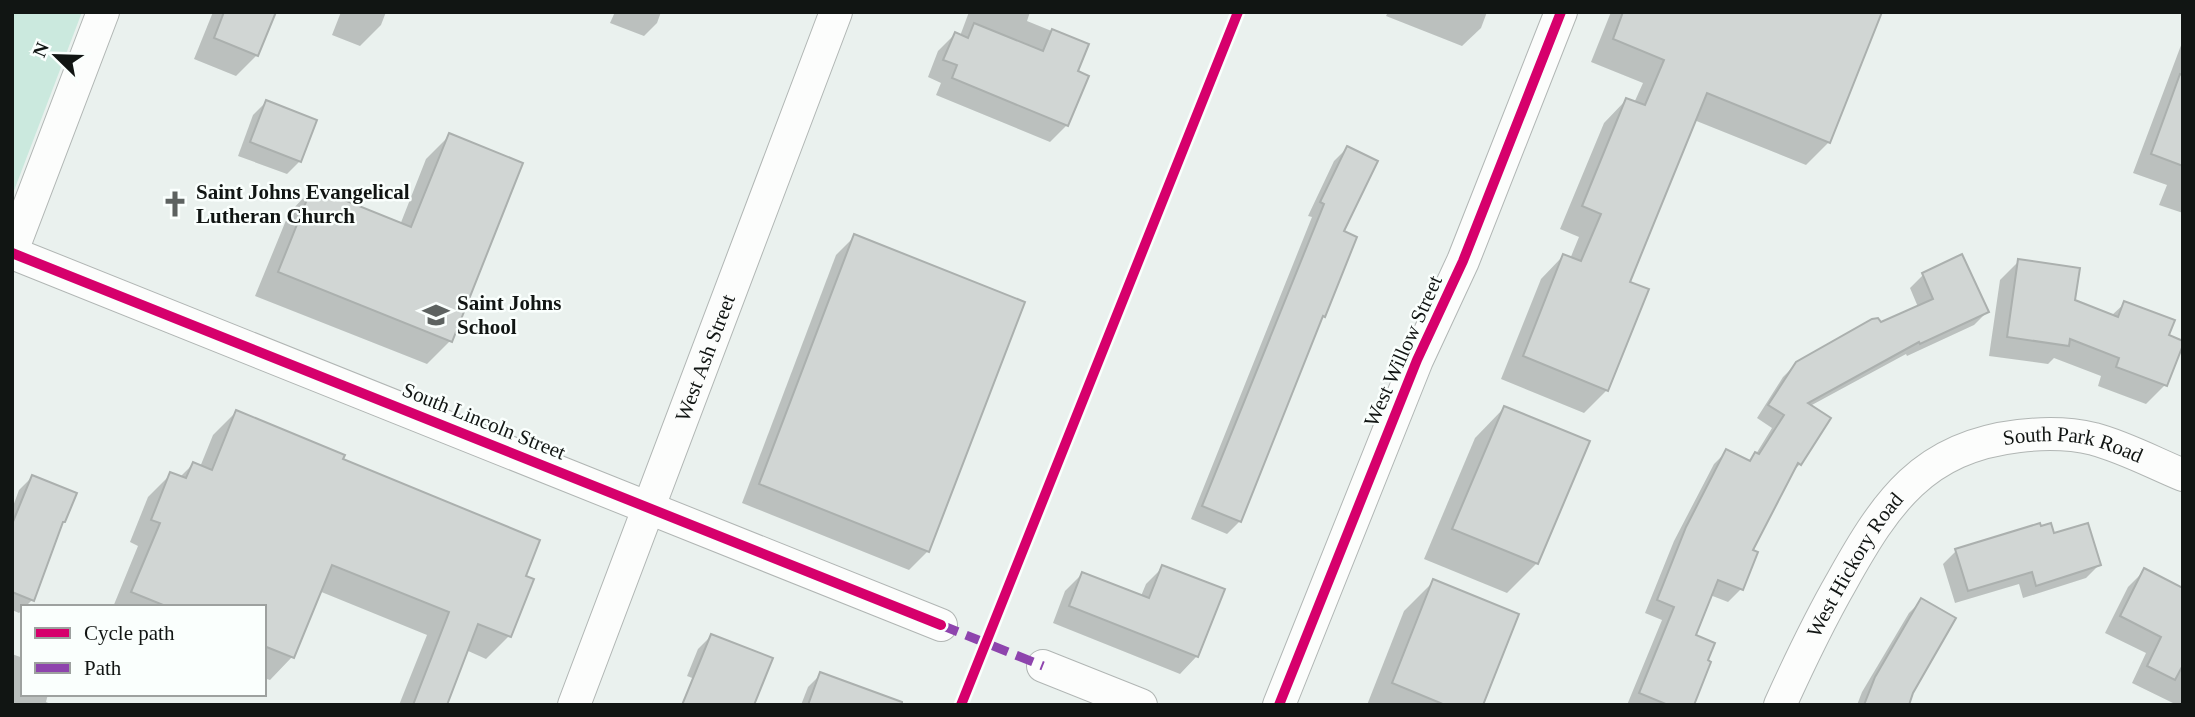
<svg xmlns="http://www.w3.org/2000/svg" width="2195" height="717" font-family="Georgia,serif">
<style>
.green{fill:#cbe9de}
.shadow{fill:#0003}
.building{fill:#d1d6d4;stroke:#abb0ae;stroke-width:2}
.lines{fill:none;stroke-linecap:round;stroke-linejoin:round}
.street-casing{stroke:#b1b6b4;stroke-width:34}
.street{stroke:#fcfdfc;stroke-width:32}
.quiet{stroke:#8e44ad;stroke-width:9;stroke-dasharray:18 9;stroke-linecap:butt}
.cycleway-casing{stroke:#fafffd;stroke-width:15}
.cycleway{stroke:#d6006c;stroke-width:10}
.labels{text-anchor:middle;stroke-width:5;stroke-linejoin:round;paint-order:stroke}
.poi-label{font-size:21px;font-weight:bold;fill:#111513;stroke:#fafffd;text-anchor:start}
.street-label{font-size:21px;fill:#111513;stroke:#fafffd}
</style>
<rect width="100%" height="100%" fill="#eaf1ee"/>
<path class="green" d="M 12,12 L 82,12 L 12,196 Z"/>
<g class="shadow">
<path d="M 213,12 L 274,12 L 257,55 L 236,76 L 194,59 Z"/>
<path d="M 341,12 L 386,12 L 381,25 L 360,46 L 332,35 Z"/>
<path d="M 615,12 L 661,12 L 657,23 L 644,36 L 610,23 Z"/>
<path d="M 969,12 L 1030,12 L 1027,21 L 1086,45 L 1075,72 L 1067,125 L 1050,142 L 936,95 L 941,83 L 928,77 L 938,51 L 955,34 L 960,36 Z"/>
<path d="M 1388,12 L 1487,12 L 1481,28 L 1462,46 L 1386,16 Z"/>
<path d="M 1611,12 L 1880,12 L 1829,142 L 1806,165 L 1694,120 L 1628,283 L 1607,390 L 1584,413 L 1501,379 L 1541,279 L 1563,256 L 1570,259 L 1579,237 L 1560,229 L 1604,123 L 1626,100 L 1634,103 L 1643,83 L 1591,62 Z"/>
<path d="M 2183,40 L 2183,213 L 2159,205 L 2167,185 L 2133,173 Z"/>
<path d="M 266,102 L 300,161 L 287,174 L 238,156 L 253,115 Z"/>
<path d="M 450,135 L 450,341 L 427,364 L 255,296 L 289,213 L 312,189 L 400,225 L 426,159 Z"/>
<path d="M 1347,148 L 1342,232 L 1323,316 L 1319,320 L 1240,521 L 1227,534 L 1191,519 L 1312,217 L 1308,216 L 1334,161 Z"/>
<path d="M 855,236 L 928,551 L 909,570 L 742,503 L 836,255 Z"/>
<path d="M 1961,257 L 1987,312 L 1974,325 L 1907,356 L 1906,354 L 1810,406 L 1800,464 L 1791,473 L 1750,551 L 1741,589 L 1728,602 L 1710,595 L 1693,636 L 1692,705 L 1627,705 L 1662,620 L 1645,613 L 1674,541 L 1714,464 L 1727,451 L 1747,462 L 1756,454 L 1772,428 L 1757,418 L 1783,377 L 1797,363 L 1918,307 L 1910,288 L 1923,275 Z"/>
<path d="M 2019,261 L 2073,302 L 2111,316 L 2125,303 L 2167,336 L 2182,342 L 2165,385 L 2146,404 L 2098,386 L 2101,376 L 2054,358 L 2048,364 L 1989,356 L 2000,280 Z"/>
<path d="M 1504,408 L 1537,563 L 1507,593 L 1424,559 L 1475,438 Z"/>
<path d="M 236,412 L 341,460 L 523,576 L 509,636 L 486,659 L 466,650 L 446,702 L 452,705 L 399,705 L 427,635 L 319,591 L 292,657 L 270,680 L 264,678 L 264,607 L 113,607 L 138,546 L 130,542 L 148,497 L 171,474 L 179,478 L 193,464 L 200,467 L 213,435 Z"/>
<path d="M 32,477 L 64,521 L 60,525 L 32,600 L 19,613 L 12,610 L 12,509 L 19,490 Z"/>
<path d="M 2053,536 L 2099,565 L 2086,578 L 2023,598 L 2019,584 L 1955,603 L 1943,564 L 1956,551 Z"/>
<path d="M 1163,567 L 1197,656 L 1180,674 L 1053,623 L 1065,591 L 1082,574 L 1141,596 L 1146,584 Z"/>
<path d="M 2144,571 L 2183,590 L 2183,705 L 2177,705 L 2132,683 L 2146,653 L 2105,633 L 2128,587 Z"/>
<path d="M 1434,581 L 1481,705 L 1367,705 L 1404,611 Z"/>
<path d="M 1922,600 L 1912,692 L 1907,705 L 1857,705 L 1862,692 L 1909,613 Z"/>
<path d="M 711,636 L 747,699 L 687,676 L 698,649 Z"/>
<path d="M 12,654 L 23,658 L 23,694 L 48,694 L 46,702 L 53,705 L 12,705 Z"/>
<path d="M 821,674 L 853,705 L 801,705 L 808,687 Z"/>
</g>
<g class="building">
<path d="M 224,12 L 276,12 L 258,56 L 214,38 Z"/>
<path d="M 1623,12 L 1882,12 L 1830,143 L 1707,93 L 1630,282 L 1649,289 L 1608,391 L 1523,356 L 1563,254 L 1581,261 L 1601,214 L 1582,206 L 1626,98 L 1645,105 L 1664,60 L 1613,39 Z"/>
<path d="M 974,23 L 1043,51 L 1052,29 L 1089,44 L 1078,71 L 1089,76 L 1068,126 L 952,78 L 957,65 L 943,60 L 955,32 L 968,38 Z"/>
<path d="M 2180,74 L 2183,75 L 2183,166 L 2151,154 Z"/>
<path d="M 266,100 L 317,120 L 301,162 L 250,142 Z"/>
<path d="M 449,133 L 523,163 L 452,342 L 278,272 L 312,187 L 411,227 Z"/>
<path d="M 1347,146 L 1378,161 L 1344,231 L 1357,237 L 1325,317 L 1323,316 L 1241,522 L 1202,506 L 1324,204 L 1320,202 Z"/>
<path d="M 854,234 L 1025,302 L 929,552 L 759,484 Z"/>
<path d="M 1962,254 L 1989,312 L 1920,344 L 1919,342 L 1808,403 L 1831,418 L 1801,465 L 1798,463 L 1753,550 L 1758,552 L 1743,590 L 1718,580 L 1696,635 L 1715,643 L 1708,660 L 1711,662 L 1694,705 L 1668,705 L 1639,693 L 1674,607 L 1657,600 L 1686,527 L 1726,449 L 1750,461 L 1755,452 L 1759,454 L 1784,415 L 1768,405 L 1796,362 L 1872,319 L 1878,318 L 1881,322 L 1933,299 L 1922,273 Z"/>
<path d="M 2018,259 L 2080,268 L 2075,300 L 2118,317 L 2124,301 L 2175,320 L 2169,335 L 2183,341 L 2183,345 L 2167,386 L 2116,367 L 2119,358 L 2070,339 L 2069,346 L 2007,337 Z"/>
<path d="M 1504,406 L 1590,441 L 1538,564 L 1452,529 Z"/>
<path d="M 236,410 L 345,455 L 343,459 L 540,540 L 526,576 L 534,579 L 511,637 L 478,624 L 447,705 L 413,705 L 449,612 L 332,565 L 294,658 L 264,646 L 264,607 L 168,607 L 131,592 L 160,523 L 151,520 L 170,472 L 186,478 L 193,462 L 212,470 Z"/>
<path d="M 32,475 L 77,493 L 65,522 L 63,522 L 34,601 L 12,592 L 12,524 Z"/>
<path d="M 2040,523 L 2041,526 L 2051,523 L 2054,533 L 2088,523 L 2101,565 L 2036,586 L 2032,572 L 1968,591 L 1955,549 Z"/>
<path d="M 1162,565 L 1225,589 L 1198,657 L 1069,606 L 1082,572 L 1149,598 Z"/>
<path d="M 2144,568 L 2183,588 L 2183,665 L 2175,680 L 2147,666 L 2161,637 L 2120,616 Z"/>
<path d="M 1433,579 L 1519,614 L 1483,705 L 1445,705 L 1392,683 Z"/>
<path d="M 1921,598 L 1956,618 L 1913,693 L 1909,705 L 1864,705 L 1875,677 Z"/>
<path d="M 711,634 L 773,658 L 754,705 L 682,705 Z"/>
<path d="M 820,672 L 902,702 L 902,705 L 808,705 Z"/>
</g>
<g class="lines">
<g class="street-casing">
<g id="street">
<path d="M 12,251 L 103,12"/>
<path d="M 12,253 L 941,625"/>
<path d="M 1043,666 L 1141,705"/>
<path id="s1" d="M 574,705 L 836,12"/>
<path d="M 1279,705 L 1417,360 L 1463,261 L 1561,12"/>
<path id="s2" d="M 1780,705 C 1799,663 1819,621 1842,581 C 1886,502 1923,447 2019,436 C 2044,433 2069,433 2094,439 C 2124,447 2154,463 2183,475"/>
</g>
</g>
<use href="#street" class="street"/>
<path class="quiet" d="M 941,625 L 1043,666"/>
<g class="cycleway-casing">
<g id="cycleway">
<path d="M 12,253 L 941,625"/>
<path d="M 961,705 L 1238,12"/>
<path d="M 1279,705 L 1417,360 L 1463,261 L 1561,12"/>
</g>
</g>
<use href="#cycleway" class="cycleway"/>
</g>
<defs>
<g id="church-bare" transform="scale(2.1)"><path d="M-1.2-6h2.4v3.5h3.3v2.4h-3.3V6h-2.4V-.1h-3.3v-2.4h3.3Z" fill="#5d6260" stroke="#fafffd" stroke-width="2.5" paint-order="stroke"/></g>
<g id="school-bare" transform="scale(2.1)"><path d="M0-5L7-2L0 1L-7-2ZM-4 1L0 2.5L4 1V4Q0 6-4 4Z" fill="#5d6260" stroke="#fafffd" stroke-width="2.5" paint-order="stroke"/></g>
</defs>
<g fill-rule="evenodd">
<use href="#church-bare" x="175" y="204"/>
<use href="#school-bare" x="436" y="315"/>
</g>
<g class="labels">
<g class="poi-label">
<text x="196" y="199">Saint Johns Evangelical<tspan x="196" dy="24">Lutheran Church</tspan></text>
<text x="457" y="310">Saint Johns<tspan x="457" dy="24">School</tspan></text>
</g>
<g class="street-label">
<text transform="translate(1403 351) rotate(-66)" y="7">West Willow Street</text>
<text dy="7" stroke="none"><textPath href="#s1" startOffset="371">West Ash Street</textPath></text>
<text transform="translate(484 421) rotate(22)" y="7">South Lincoln Street</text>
<text dy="7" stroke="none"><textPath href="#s2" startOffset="434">South Park Road</textPath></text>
<text dy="7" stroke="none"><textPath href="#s2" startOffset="159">West Hickory Road</textPath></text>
</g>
</g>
<rect width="2195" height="717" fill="none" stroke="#111513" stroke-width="28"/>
<rect x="21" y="605" width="245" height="91" fill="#fafffd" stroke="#9da19f" stroke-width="2"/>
<rect x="35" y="628" width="35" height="10" fill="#d6006c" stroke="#9da19f" stroke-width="2"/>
<text x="84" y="640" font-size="21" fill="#111513">Cycle path</text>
<rect x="35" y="663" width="35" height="10" fill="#8e44ad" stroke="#9da19f" stroke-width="2"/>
<text x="84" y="675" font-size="21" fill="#111513">Path</text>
<g transform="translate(56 56) rotate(293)" stroke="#fafffd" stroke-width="5" paint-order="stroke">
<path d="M0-5L12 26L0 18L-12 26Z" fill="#111513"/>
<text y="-10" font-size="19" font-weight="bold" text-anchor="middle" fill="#111513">N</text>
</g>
</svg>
